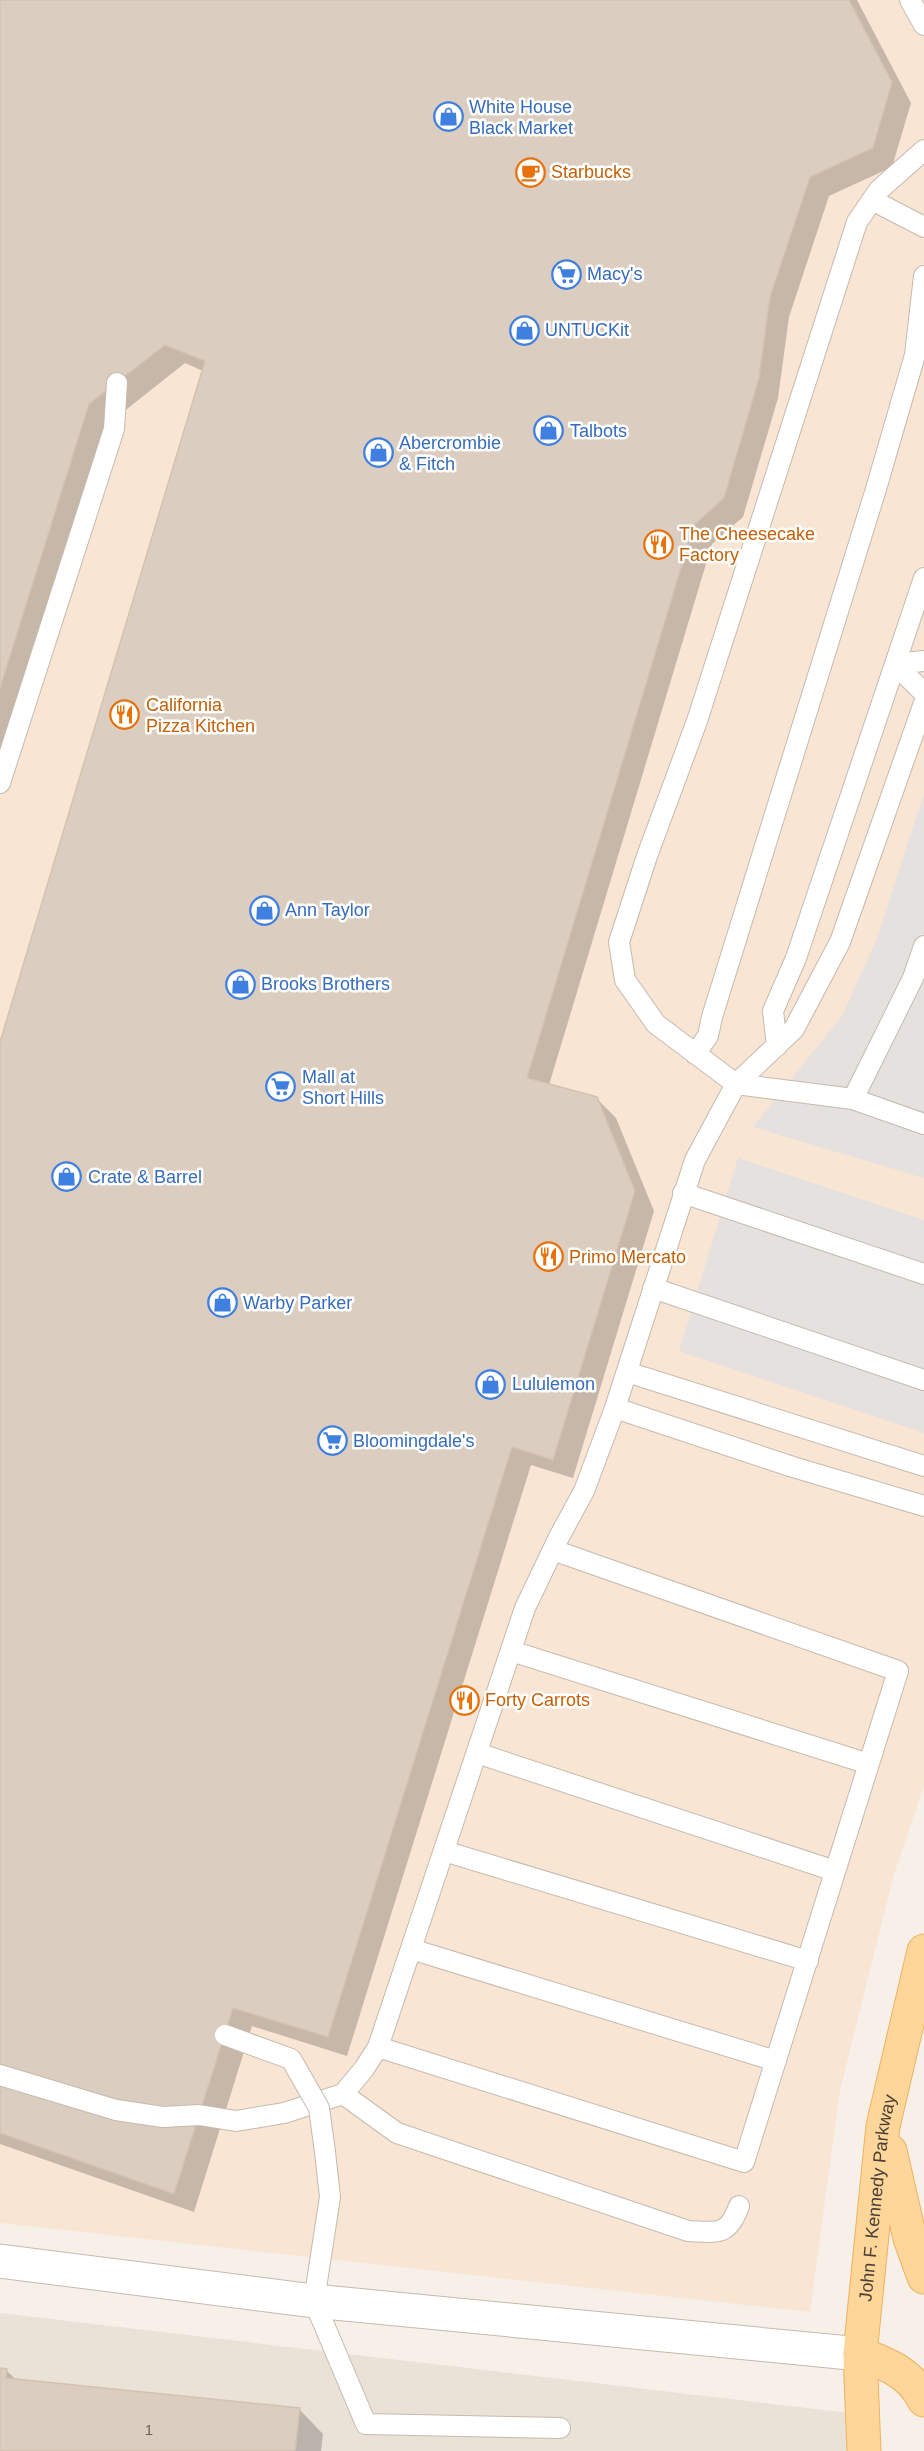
<svg xmlns="http://www.w3.org/2000/svg" width="924" height="2451" font-family="Arial,sans-serif">
	<style>
		.residential { fill: #eae2d7 }
		.commercial { fill: #f8e5d4 }
		.parking { fill: #e4e1de }
		.shadow { fill: #0003 }
		.building { fill: #dbcec1; stroke: #d4c2b0; stroke-width: 1.5 }
		.lines { fill: none; stroke-linecap: round; stroke-linejoin: round }
		.service-casing { stroke: #c5baae; stroke-width: 22 }
		.minor-casing { stroke: #c5baae; stroke-width: 35 }
		.primary-casing { stroke: #ecb261; stroke-width: 35 }
		.service { stroke: #fff; stroke-width: 20 }
		.minor { stroke: #fff; stroke-width: 33 }
		.primary { stroke: #ffd699; stroke-width: 33 }
		.service-bridge-casing { stroke: #c5baae; stroke-width: 22; stroke-linecap: butt }
		.service-bridge { stroke: #fff; stroke-width: 20 }
		.labels { text-anchor: middle; dominant-baseline: central; stroke-width: 5; stroke-linejoin: round; paint-order: stroke }
		.number-label { font-size: 15px; fill: #6e645a }
		.shop-label { font-size: 18px; fill: #366cbe; stroke: #fff; text-anchor: start }
		.food-label { font-size: 18px; fill: #c56008; stroke: #fff; text-anchor: start }
		.street-label { font-size: 18px; fill: #4a4037; stroke: #fff }
	</style>
	<rect width="100%" height="100%" fill="#f6f0e9"/>
	<path class="residential" d="M0,2313L850,2413L851,2451H0Z"/>
	<path class="commercial" d="M0,0H924V1785L893,1877L840,2090L810,2312L0,2223Z"/>
	<path class="parking" d="M924,793V1178L753,1127L842,1016L877,939Z
		M738,1158L924,1220V1433L679,1351Z"/>
	<path class="shadow" d="M0,0H857L911,103L892,167L829,196L789,317L778,398L743,517L712,544L549,1085L596,1098L616,1118L654,1211L573,1478L531,1465L347,2056L252,2026L194,2212L0,2144V1047L203,371L185,363L108,424L0,768Z
		M0,2369L6,2370L16,2380L299,2409L323,2434L321,2451H0Z"/>
	<path class="building" d="M0,0H849L892,82L873,148L810,177L770,297L759,378L724,498L694,525L527,1078L597,1097L635,1191L553,1460L512,1447L328,2037L233,2008L174,2194L0,2133V1042L205,361L165,345L89,404L0,688Z
		M0,2368L7,2369L6,2378L300,2408L295,2451H0Z"/>
	<g class="lines">
		<defs>
			<path id="service" d="M910,0L924,25
				M924,150L879,190L857,222L697,721L647,856L619,942L625,980L656,1024L736,1084L853,1099L924,1124
				M872,200L924,227
				M895,664L924,693
				M895,664L924,661
				M0,783L114,429L117,383
				M777,1046L773,1011L796,958L924,578
				M695,1054L708,1036L712,1017L876,489L915,355L924,276
				M853,1099L913,978L924,946
				M683,1193L924,1274
				M653,1288L924,1380
				M627,1372L924,1466
				M615,1408L793,1467L924,1506
				M553,1550L898,1671L744,2162L378,2047L525,1608L559,1537L584,1491L615,1408L695,1160L736,1084L794,1029L840,942L924,703
				M511,1651L869,1764
				M477,1753L835,1871
				M444,1851L808,1961
				M411,1949L776,2061
				M0,2075L116,2110L163,2117L199,2115L236,2121L284,2113L343,2094L364,2069L378,2047
				M343,2094L397,2133L688,2231C717,2232 728,2237 739,2206
				M325,2152L330,2197L314,2301L366,2424L560,2428"/>
			<path id="minor" d="M0,2261L314,2301L860,2354"/>
			<g id="primary">
				<path d="M890,2151L910,2238L924,2277"/>
				<path d="M860,2354C887,2364 911,2373 924,2400"/>
				<path id="s1" d="M864,2451L860,2354L883,2126L924,1951"/>
			</g>
		</defs>
		<use href="#service" class="service-casing"/>
		<use href="#minor" class="minor-casing"/>
		<use href="#primary" class="primary-casing"/>
		<use href="#service" class="service"/>
		<use href="#minor" class="minor"/>
		<use href="#primary" class="primary"/>
		<defs>
			<path id="service-bridge" d="M225,2035L291,2059L319,2108L325,2152"/>
		</defs>
		<use href="#service-bridge" class="service-bridge-casing"/>
		<use href="#service-bridge" class="service-bridge"/>
	</g>
	<defs>
		<symbol id="shop-ring" viewBox="-11 -11 22 22"><circle r="9.5" fill="#fff" stroke="#3f7fe0" stroke-width="1.5"/><path d="M-5-2.5h2.3a2.7 3.5 0 0 1 5.4 0H5L5.5 6h-11ZM-1.5-2.5h3a1.5 2.3 0 0 0-3 0Z" fill="#3f7fe0"/></symbol>
		<symbol id="cafe-ring" viewBox="-11 -11 22 22"><circle r="9.5" fill="#fff" stroke="#e8710a" stroke-width="1.5"/><path d="M-5.5-4.5H6V0H3Q3 3.5 0 3.5H-2.5Q-5.5 3.5-5.5 0ZM3-3.2v2h1.7v-2ZM-6 4.5H4V6H-6Z" fill="#e8710a"/></symbol>
		<symbol id="supermarket-ring" viewBox="-11 -11 22 22"><circle r="9.5" fill="#fff" stroke="#3f7fe0" stroke-width="1.5"/><path d="M-6-5.5h2.5l.6 2H6L4.5 2H-2.5L-4.4-4H-6ZM-1.5 3.2a1.3 1.3 0 1 0 .1 0ZM3 3.2a1.3 1.3 0 1 0 .1 0Z" fill="#3f7fe0"/></symbol>
		<symbol id="restaurant-ring" viewBox="-11 -11 22 22"><circle r="9.5" fill="#fff" stroke="#e8710a" stroke-width="1.5"/><path d="M-5-6h1v4h1v-4h1v4h1v-4h1v5L-1.5 .5V6h-2V.5L-5-1ZM5-6V6H3V1.5H1.5Q1.5-4 5-6Z" fill="#e8710a"/></symbol>
	</defs>
	<g fill-rule="evenodd">
		<use href="#shop-ring" x="432" y="100" width="33" height="33"/>
		<use href="#cafe-ring" x="514" y="156" width="33" height="33"/>
		<use href="#supermarket-ring" x="550" y="258" width="33" height="33"/>
		<use href="#shop-ring" x="508" y="314" width="33" height="33"/>
		<use href="#shop-ring" x="532" y="414" width="33" height="33"/>
		<use href="#shop-ring" x="362" y="436" width="33" height="33"/>
		<use href="#restaurant-ring" x="642" y="528" width="33" height="33"/>
		<use href="#restaurant-ring" x="108" y="698" width="33" height="33"/>
		<use href="#shop-ring" x="248" y="894" width="33" height="33"/>
		<use href="#shop-ring" x="224" y="968" width="33" height="33"/>
		<use href="#supermarket-ring" x="264" y="1070" width="33" height="33"/>
		<use href="#shop-ring" x="50" y="1160" width="33" height="33"/>
		<use href="#restaurant-ring" x="532" y="1240" width="33" height="33"/>
		<use href="#shop-ring" x="206" y="1286" width="33" height="33"/>
		<use href="#shop-ring" x="474" y="1368" width="33" height="33"/>
		<use href="#supermarket-ring" x="316" y="1424" width="33" height="33"/>
		<use href="#restaurant-ring" x="448" y="1684" width="33" height="33"/>
	</g>
	<g class="labels">
		<g class="number-label">
			<text x="149" y="2429">1</text>
		</g>
		<g class="shop-label">
			<text x="469" y="107">White House<tspan x="469" dy="21">Black Market</tspan></text>
			<text x="587" y="274">Macy's</text>
			<text x="545" y="330">UNTUCKit</text>
			<text x="570" y="431">Talbots</text>
			<text x="399" y="443">Abercrombie<tspan x="399" dy="21">&amp; Fitch</tspan></text>
			<text x="285" y="910">Ann Taylor</text>
			<text x="261" y="984">Brooks Brothers</text>
			<text x="302" y="1077">Mall at<tspan x="302" dy="21">Short Hills</tspan></text>
			<text x="88" y="1177">Crate &amp; Barrel</text>
			<text x="243" y="1303">Warby Parker</text>
			<text x="512" y="1384">Lululemon</text>
			<text x="353" y="1441">Bloomingdale's</text>
		</g>
		<g class="food-label">
			<text x="551" y="172">Starbucks</text>
			<text x="679" y="534">The Cheesecake<tspan x="679" dy="21">Factory</tspan></text>
			<text x="146" y="705">California<tspan x="146" dy="21">Pizza Kitchen</tspan></text>
			<text x="569" y="1257">Primo Mercato</text>
			<text x="485" y="1700">Forty Carrots</text>
		</g>
		<g class="street-label">
			<text stroke="none"><textPath href="#s1" startOffset="254">John F. Kennedy Parkway</textPath></text>
		</g>
	</g>
</svg>
